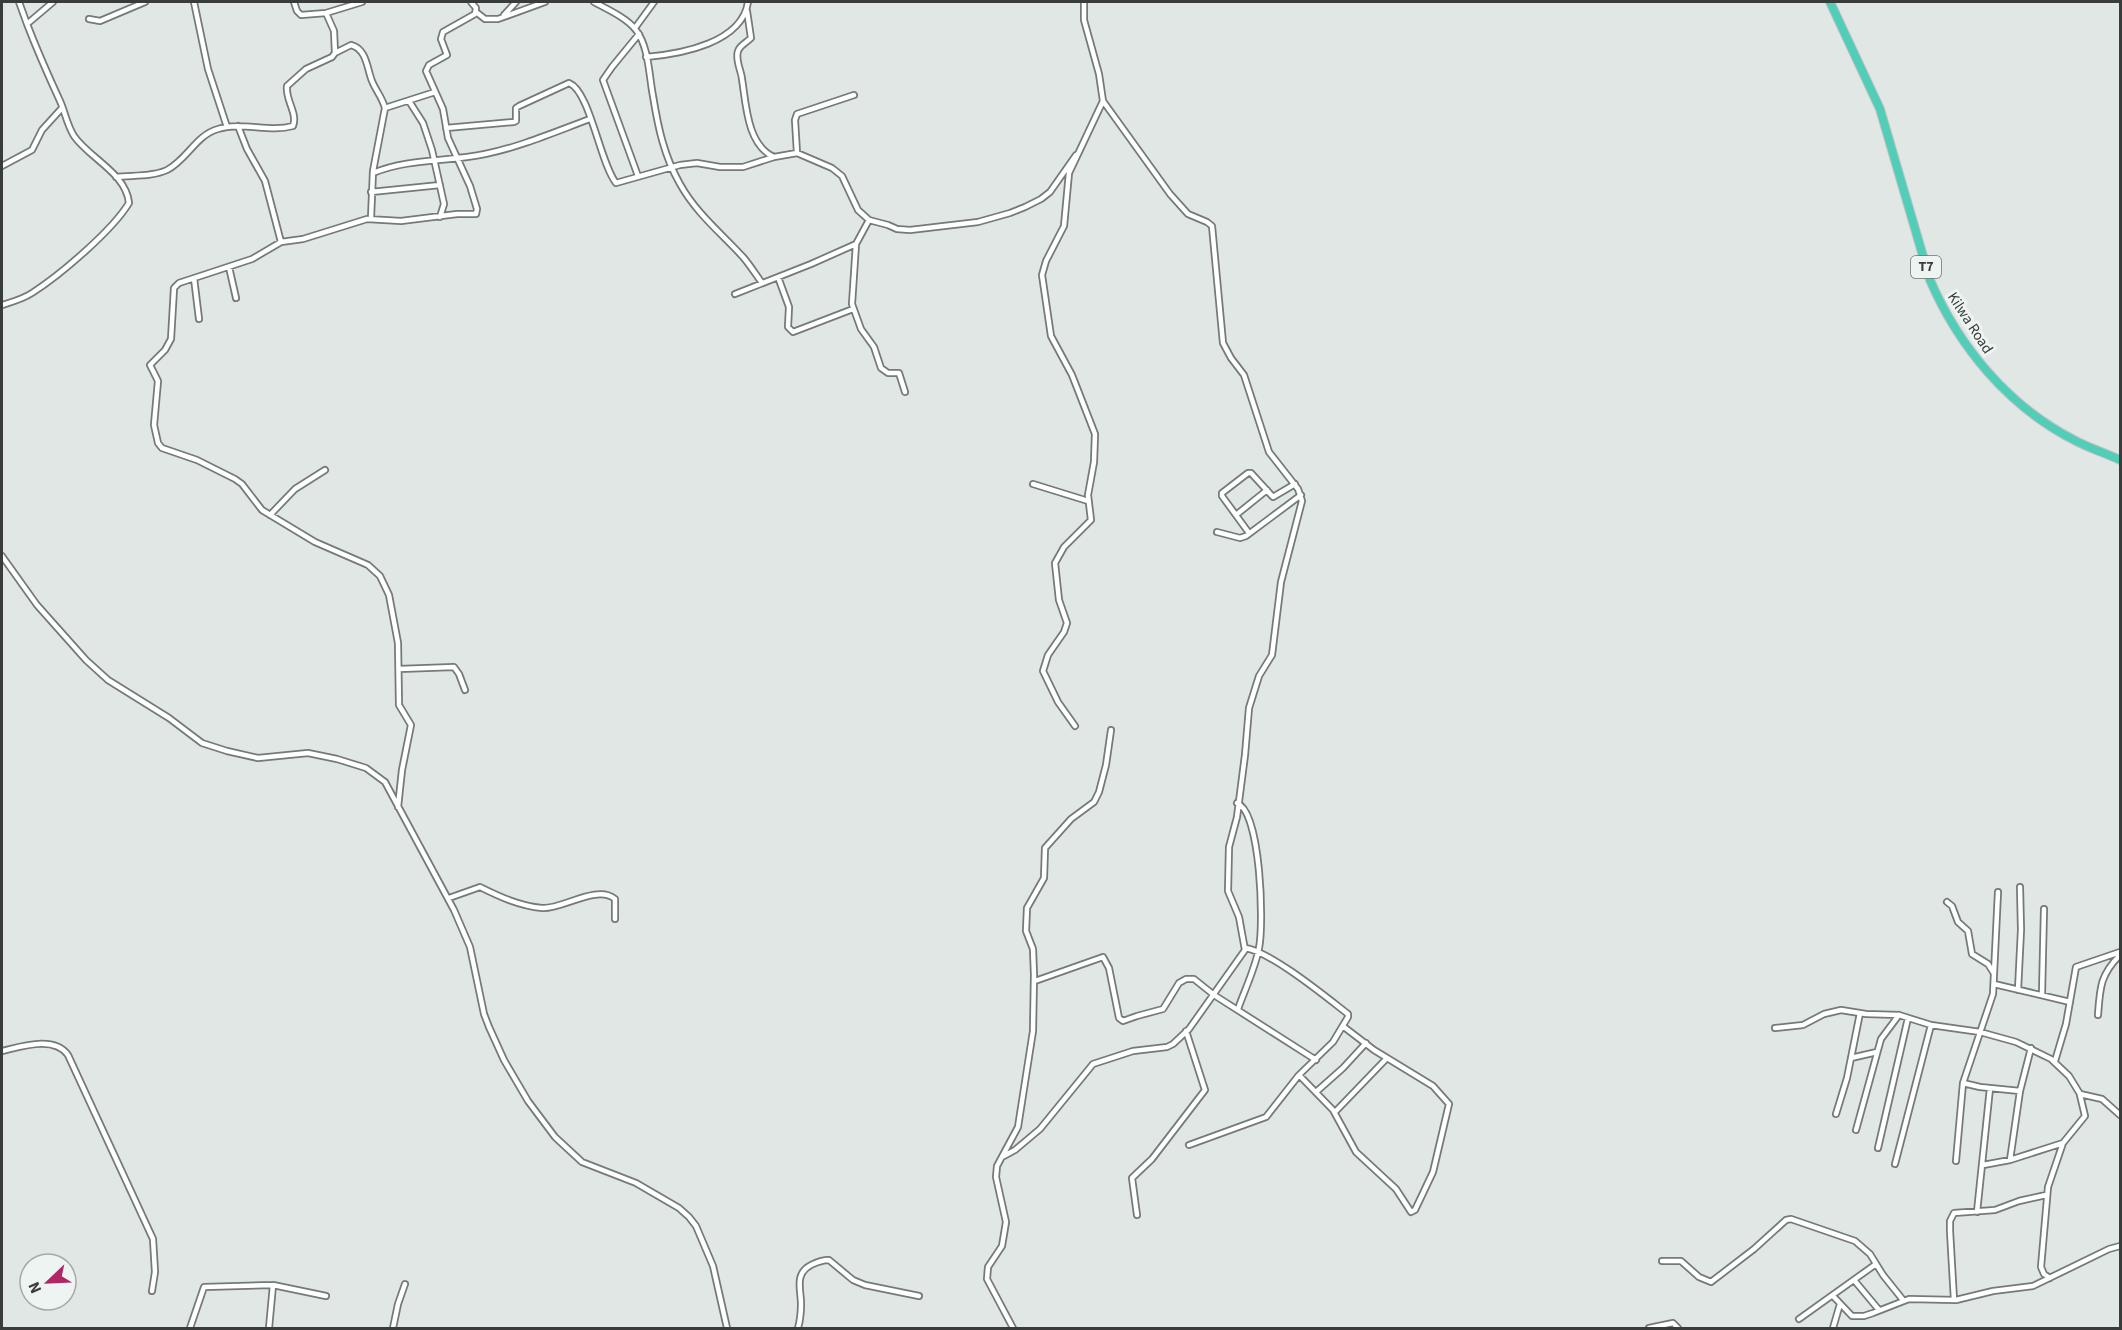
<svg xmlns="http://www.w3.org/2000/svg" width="2122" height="1330" font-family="'Source Sans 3',sans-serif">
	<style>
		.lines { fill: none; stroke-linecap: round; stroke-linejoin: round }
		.minor-casing { stroke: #747a78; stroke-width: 8 }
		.trunk-casing { stroke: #c4c4c4; stroke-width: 10 }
		.minor { stroke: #fff; stroke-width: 4.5 }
		.trunk { stroke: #52ceb8; stroke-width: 8 }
		.labels { text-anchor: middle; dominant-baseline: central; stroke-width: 6; stroke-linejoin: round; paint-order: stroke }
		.shield { fill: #edf4f2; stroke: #707373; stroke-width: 1.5 }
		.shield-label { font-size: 14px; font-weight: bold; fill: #3a3c3c }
		.street-label { font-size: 15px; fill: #3a3c3c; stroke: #edf4f2 }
	</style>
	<rect width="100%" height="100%" fill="#e0e7e5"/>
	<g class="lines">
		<defs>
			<path id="minor" d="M19,2L27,24
				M194,2L208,69L227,127
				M594,2C607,9 627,18 636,30C649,47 649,76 653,96C658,127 664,156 680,184C696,213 721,233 743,257C750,265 756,275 762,283
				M747,11L751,38C746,43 740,45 738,51C735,60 741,70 742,79C746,104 747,145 774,157
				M476,12L485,19H498L545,2
				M326,13L362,2
				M504,15L516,2
				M89,19L100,21L145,2
				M635,28L654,2
				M335,53L351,45C367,49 367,69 372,81C376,91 382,97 385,108L373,171L371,218
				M646,57C681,54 742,43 748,2
				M409,101L423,123L432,150L444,204L440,217
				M385,108L435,92
				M238,126L247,149L265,181L281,242
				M446,128L514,122L516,121V108L519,106L569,83C590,91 600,163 616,183L680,165L697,163L720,167H743L774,157L797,153L832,168L842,176L858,210L869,220L888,225L897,229L910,230L978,222L1010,213L1025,207L1041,199L1050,192L1076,155
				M797,153L795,120L797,114L854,95
				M2,166L32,150L42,130L62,108
				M373,173C409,158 448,162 485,154C520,147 557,131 590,119
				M638,176L603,80L612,67L639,34
				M116,177C132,175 152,177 167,170C187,160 196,135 218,129C242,121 269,133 293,126C298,113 285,100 287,86L306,69L332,57L335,53L334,31L326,13L301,15L297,11L294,2
				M371,192L440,185
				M869,220L856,244L852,304L861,329L874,347L881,368L888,373H899L905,392
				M229,267L236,298
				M778,277L789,307L788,327L793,332L853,309
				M194,278L199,319
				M735,294L811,264L856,244
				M2,305C12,302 23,299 32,293C60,275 112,231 129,203C126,173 89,158 74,136C67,125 65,112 60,101C48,75 37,50 27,24L53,2
				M1033,484L1088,501
				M270,515L295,489L325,470
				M1236,515L1267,490
				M1217,532L1240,538L1246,536L1301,495
				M1249,533L1222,496V493L1248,473H1251L1273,497L1295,484
				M2,556L37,605L86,660L108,680L169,718L202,743L227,751L258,758L308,753L337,759L366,768L385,782L454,910L470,947L484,1014L489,1027L504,1060L528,1101L555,1137L582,1162L636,1183L679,1208L689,1217L696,1226L713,1266L727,1328
				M399,669L454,667L459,674L465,690
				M1075,726L1058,702L1043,671L1048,655L1064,632L1067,623L1059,600L1055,563L1064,547L1091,520L1088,495L1094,462L1095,434L1072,375L1051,336L1042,275L1046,261L1064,226L1069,173L1103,101
				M1237,803C1261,812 1264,924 1259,948C1255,969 1245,989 1238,1009
				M398,807L402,770L411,725L399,705L398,643L389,595L380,576L368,565L315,542L262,510L242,484L235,479L197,460L162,448L158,443L154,425L158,381L150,365L165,350L171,339L174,288L179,283L252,259L281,242L303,239L367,219L401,221L457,214H476L477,209L470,186L448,138L443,109L426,71L429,65L447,55L441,39L443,32L475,14L476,8L471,2
				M449,898L480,887C500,897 520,906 542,908C561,910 597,884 615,899V919
				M1947,902L1952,906L1958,922L1968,931L1972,954L1988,964L1993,972
				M1035,981L1103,957L1109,968L1119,1018L1123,1021L1137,1016L1163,1009L1179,983L1186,979H1194L1214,995L1316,1060
				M1994,984L2070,1002
				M2018,990L2021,930L2020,887
				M2042,994L2044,909
				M2098,1015C2100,988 2100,975 2120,955
				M1775,1028L1803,1025L1824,1014L1841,1010L1866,1014L1899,1015L1931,1025L1980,1032L2016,1042L2051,1059L2069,1076L2080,1094L2102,1099L2120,1115
				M2,1051C20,1047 54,1035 68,1055L153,1239L155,1272L152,1291
				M1851,1058L1877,1052
				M2055,1061L2066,1024L2076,967L2120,952
				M1299,1075L1333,1110L1356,1152L1396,1189L1411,1212L1415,1210L1433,1172L1449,1104L1433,1086L1374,1050L1344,1027
				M1963,1083L1980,1087L2020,1091
				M1316,1092L1343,1068L1366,1043
				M1335,1112L1387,1058
				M1836,1114L1847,1078L1860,1013
				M1856,1130L1881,1039L1899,1015
				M1189,1145L1266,1117L1299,1075L1333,1042L1348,1017V1014C1326,997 1270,951 1245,948
				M1878,1148L1908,1018
				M1002,1157L1015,1150L1040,1129L1093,1064L1133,1051L1167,1047L1173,1044L1189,1029L1245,950L1239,917L1228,891L1229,847L1237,817L1245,755L1249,708L1259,676L1272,655L1281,582L1302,501L1298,489L1269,452L1244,375L1231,358L1223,343L1212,226L1207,222L1188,214L1170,194L1103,101L1099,74L1084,20V2
				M2010,1160L2020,1091L2031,1048
				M1956,1161L1963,1083L1993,994L1998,892
				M1895,1164L1931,1025
				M1983,1165L2010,1160L2063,1143
				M1977,1212L1990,1088
				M1137,1215L1132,1178L1152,1159L1205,1090L1186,1031
				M1662,1261H1681L1699,1277L1711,1282L1754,1249L1786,1220L1791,1219L1855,1241L1870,1254L1883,1275L1903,1300
				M2050,1278L2044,1274L2041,1267L2048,1187L2063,1143L2085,1116L2080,1095
				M1854,1280L1879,1310
				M1833,1296L1852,1316H1864L1873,1313L1909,1299L1956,1300L1993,1291L2033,1286L2109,1249L2120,1246
				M1954,1300L1950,1231V1221L1954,1213L1995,1210L2019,1201L2046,1195
				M1799,1319L1876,1264
				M190,1328L204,1287L273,1285L326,1296
				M269,1328L273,1285
				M393,1328L398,1304L405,1284
				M798,1328C800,1321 801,1312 801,1304C801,1289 794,1274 811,1265C817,1262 823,1260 829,1260L853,1280L865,1285L919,1296
				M1013,1328L987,1279L988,1267L1002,1246L1006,1222L996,1177L997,1166L1018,1127L1033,1031L1034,975L1033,949L1026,931L1027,908L1044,878L1045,848L1071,819L1094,802L1099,792L1106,765L1111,730
				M1649,1328L1673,1323L1678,1328
				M1833,1328L1840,1304"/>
			<path id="trunk" d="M1830,2L1880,109L1930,280C1959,347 2008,406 2074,440C2089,448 2105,453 2120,460"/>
		</defs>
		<use href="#minor" class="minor-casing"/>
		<use href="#trunk" class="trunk-casing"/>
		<use href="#minor" class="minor"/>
		<use href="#trunk" class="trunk"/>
	</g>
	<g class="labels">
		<rect class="shield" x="1911" y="256" width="30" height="22" rx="4.5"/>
		<g class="shield-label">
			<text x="1926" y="267">T7</text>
		</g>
		<g class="street-label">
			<text transform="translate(1970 323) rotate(57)">Kilwa Road</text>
		</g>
	</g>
	<rect width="2122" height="1330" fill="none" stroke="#3a3c3c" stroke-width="6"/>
	<g transform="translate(48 1282) rotate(247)"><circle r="28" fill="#edf4f2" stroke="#a5aaa9" stroke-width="1.5"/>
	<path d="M0-4.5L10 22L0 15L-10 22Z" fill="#b12766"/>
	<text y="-9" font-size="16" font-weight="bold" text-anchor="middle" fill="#3a3c3c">N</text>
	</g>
</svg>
